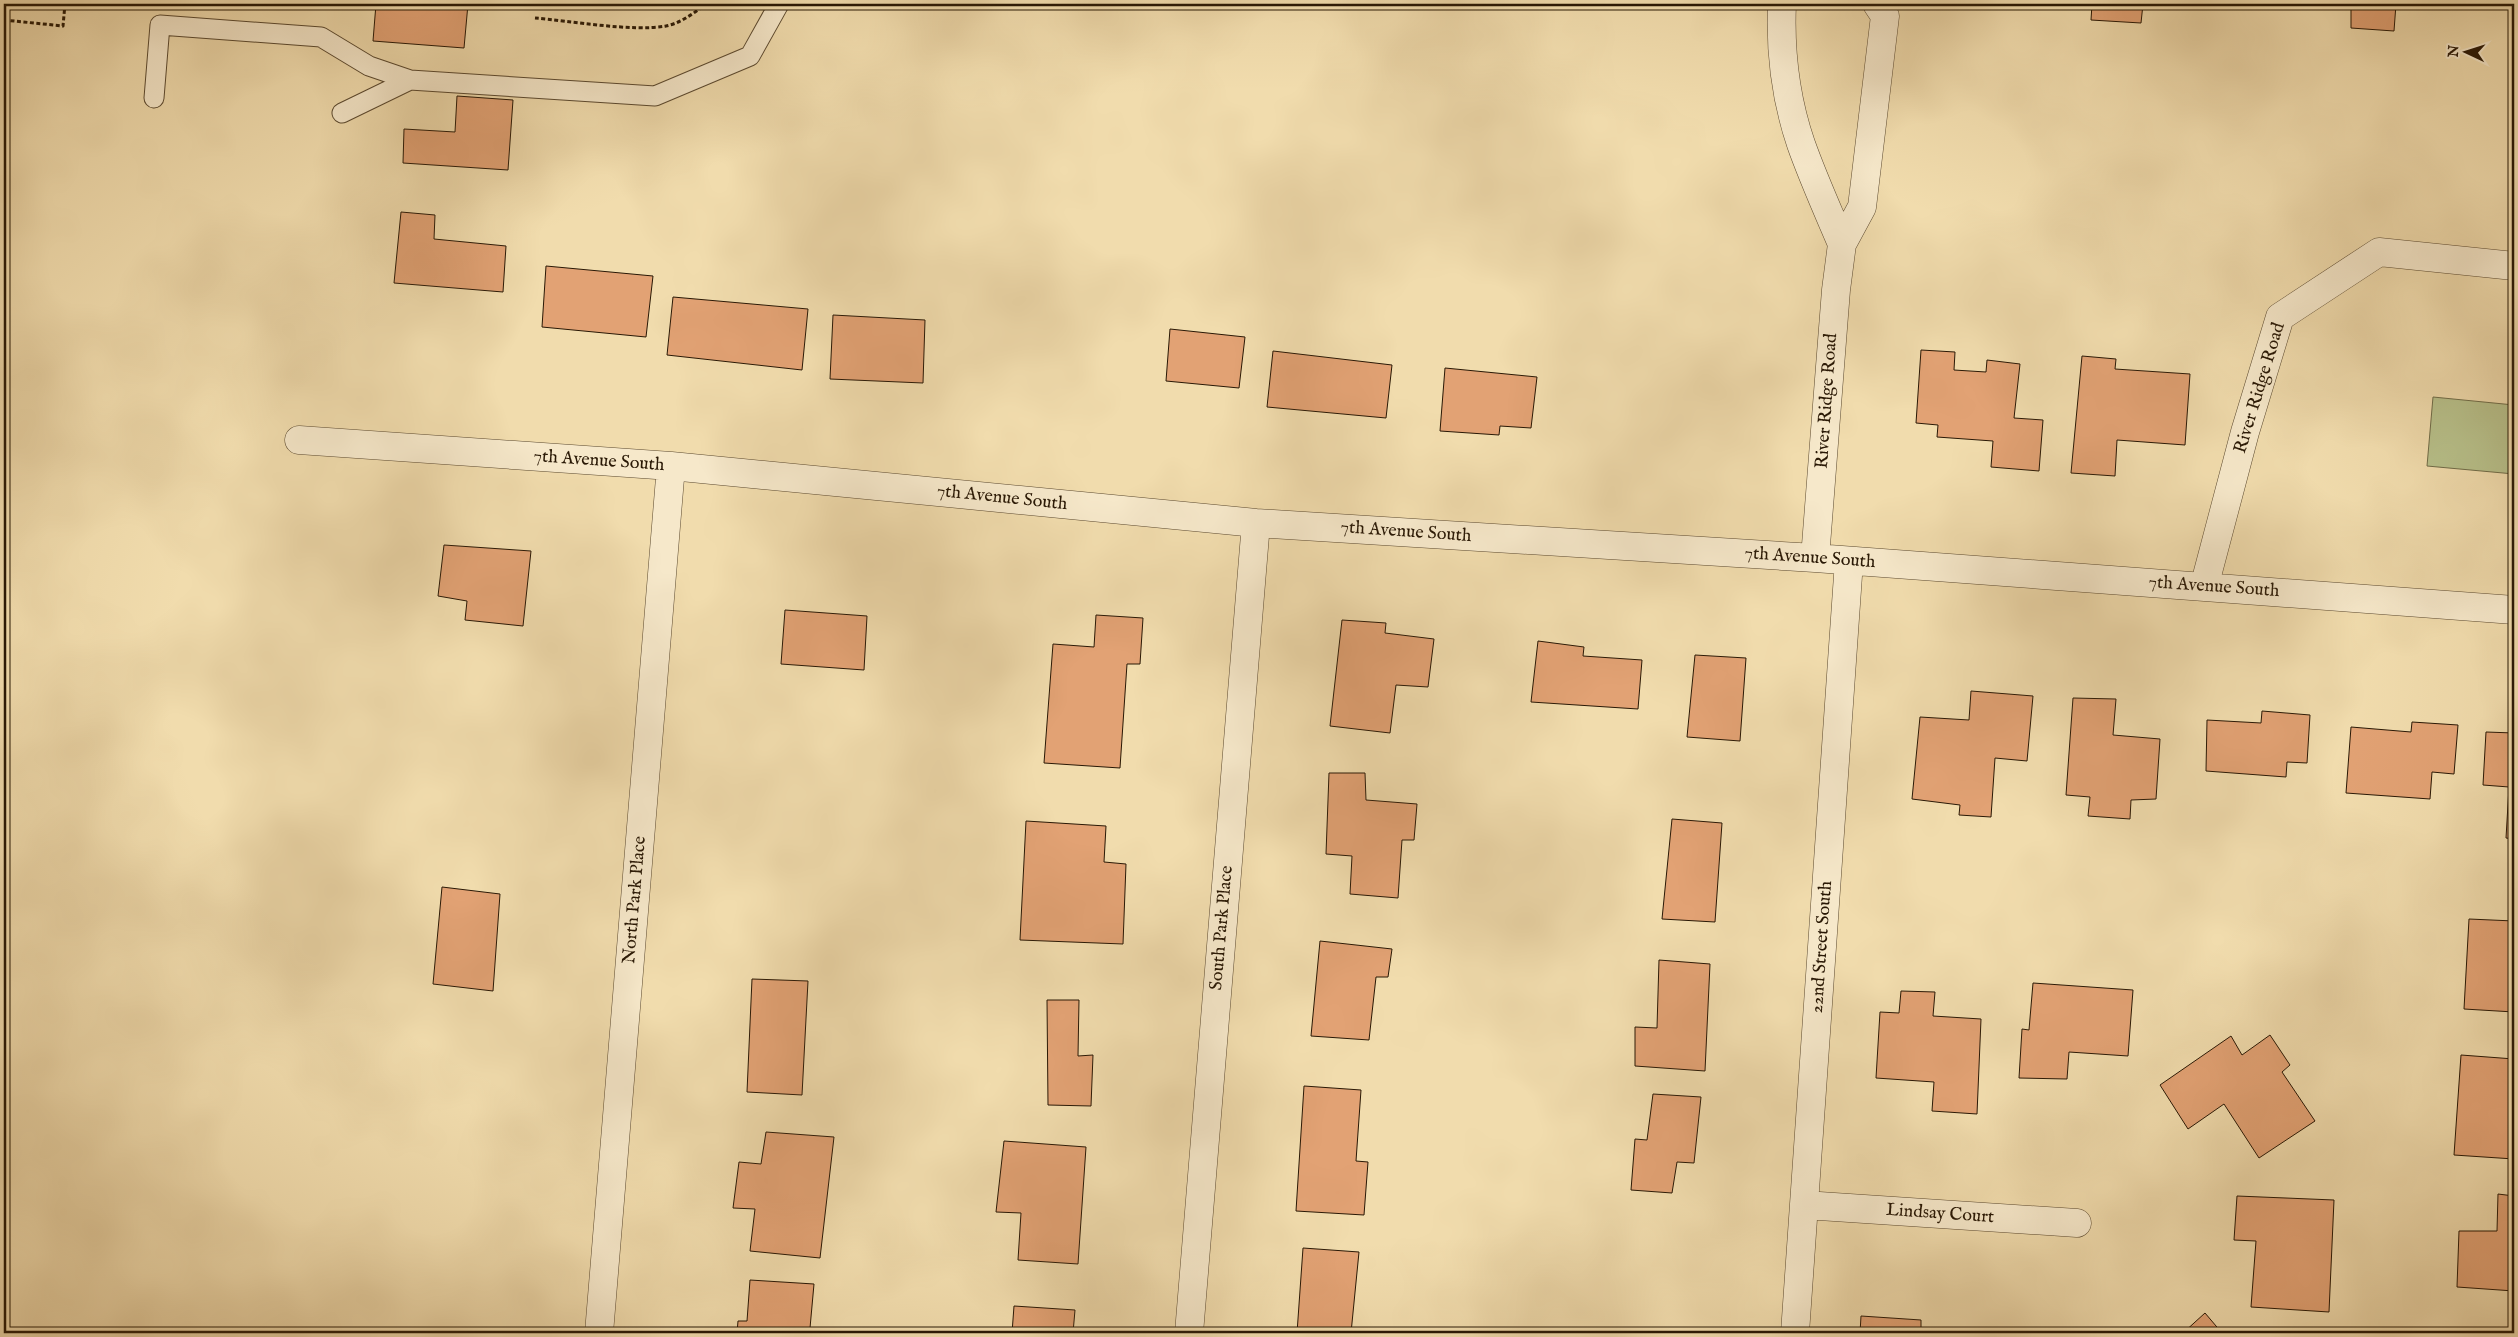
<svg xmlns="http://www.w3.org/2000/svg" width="2518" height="1337" font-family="'IM FELL English',serif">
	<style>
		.green { fill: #b8c18b; stroke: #706c48 }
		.building { fill: #e2a274; stroke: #291805 }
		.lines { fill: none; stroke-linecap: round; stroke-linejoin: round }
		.service-casing { stroke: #5b492f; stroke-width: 21 }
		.minor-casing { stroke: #5b492f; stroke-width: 29 }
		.path { stroke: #291805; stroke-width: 3; stroke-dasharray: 4 2.5; stroke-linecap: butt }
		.service { stroke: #f6e8ca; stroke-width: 19 }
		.minor { stroke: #f6e8ca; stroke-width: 28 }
		.labels { text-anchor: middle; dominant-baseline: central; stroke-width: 5; stroke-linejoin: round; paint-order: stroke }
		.street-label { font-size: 18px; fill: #291805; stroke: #f6e8ca }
	</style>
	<rect width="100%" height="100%" fill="#f1dcad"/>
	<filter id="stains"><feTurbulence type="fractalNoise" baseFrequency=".004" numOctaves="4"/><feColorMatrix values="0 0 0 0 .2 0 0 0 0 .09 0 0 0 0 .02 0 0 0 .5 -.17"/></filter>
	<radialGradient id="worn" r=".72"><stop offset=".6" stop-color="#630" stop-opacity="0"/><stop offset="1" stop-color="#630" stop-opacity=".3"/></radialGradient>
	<path class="green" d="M2433,397L2514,405V474L2427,466Z"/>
	<path class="building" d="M376,4H468L464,48L373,41Z
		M590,4H643V8Z
		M2092,4H2143L2141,23L2091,20Z
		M2351,4H2396L2394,31L2351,28Z
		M457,96L513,100L508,170L403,163L404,129L455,132Z
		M401,212L435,215L434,239L506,246L503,292L394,283Z
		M546,266L653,276L646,337L542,327Z
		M673,297L808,309L802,370L667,355Z
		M833,315L925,320L923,383L830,379Z
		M1170,329L1245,337L1239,388L1166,381Z
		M1921,350L1955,352L1954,370L1986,372L1987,360L2020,364L2014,418L2043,420L2039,471L1991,467L1993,441L1937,437L1938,425L1916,423Z
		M1273,351L1392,365L1386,418L1267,407Z
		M2082,356L2116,359L2115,369L2190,374L2185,445L2117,440L2115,476L2071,473Z
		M1445,368L1537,377L1531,428L1500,426L1499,435L1440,431Z
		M444,545L531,551L523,626L465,620L467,601L438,596Z
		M785,610L867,616L864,670L781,664Z
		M1096,615L1143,618L1140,664H1127L1120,768L1044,763L1053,644L1094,647Z
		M1342,620L1386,623L1385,633L1434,639L1428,687L1396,685L1390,733L1330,726Z
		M1538,641L1584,647L1583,656L1642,660L1638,709L1531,702Z
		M1695,655L1746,658L1740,741L1687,737Z
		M1971,691L2033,696L2027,761L1995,758L1991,817L1959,815L1960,805L1912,799L1920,717L1969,720Z
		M2073,698L2116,699L2113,735L2160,739L2156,799L2131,800L2130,819L2088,816L2090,797L2066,795Z
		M2262,711L2310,715L2307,763L2287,762L2286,777L2206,771L2207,720L2261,723Z
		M2412,722L2458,725L2454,774L2432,772L2430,799L2346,793L2351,727L2411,732Z
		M2486,732L2514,733V839L2506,838L2509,787L2483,785Z
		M1329,773H1365L1366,800L1417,804L1414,840H1402L1398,898L1350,894L1352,856L1326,854Z
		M1672,819L1722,823L1715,922L1662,919Z
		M1026,821L1106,826L1104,862L1126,864L1123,944L1020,940Z
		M442,887L500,894L493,991L433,984Z
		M2469,919L2514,921V1012L2464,1009Z
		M1320,941L1392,949L1388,977H1376L1369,1040L1311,1036Z
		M1659,960L1710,964L1705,1071L1635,1066V1027L1657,1028Z
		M752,979L808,981L802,1095L747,1092Z
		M2033,983L2133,990L2128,1056L2069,1052L2067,1079L2019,1078L2022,1029L2029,1030Z
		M1901,991L1935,992L1933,1016L1981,1019L1977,1114L1932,1111L1934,1082L1876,1078L1880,1012L1899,1013Z
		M1047,1000H1079L1078,1056L1093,1055L1091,1106L1048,1105Z
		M2270,1035L2290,1065L2282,1072L2315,1121L2259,1158L2224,1104L2188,1129L2160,1085L2231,1036L2242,1055Z
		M2461,1055L2514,1059V1159L2454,1155Z
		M1304,1086L1361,1090L1356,1161L1368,1162L1364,1215L1296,1211Z
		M1653,1094L1701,1097L1694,1163L1677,1162L1672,1193L1631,1190L1635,1139L1647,1140Z
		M766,1132L834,1137L820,1258L750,1251L755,1209L733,1208L739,1162L761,1164Z
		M1004,1141L1086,1147L1078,1264L1018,1260L1021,1213L996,1212Z
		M2498,1194L2514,1196V1291L2457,1287L2459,1231H2497Z
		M2237,1196L2334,1200L2329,1312L2251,1307L2256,1241L2234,1240Z
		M1303,1248L1359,1252L1351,1333H1297Z
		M750,1280L814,1284L810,1328L823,1329L822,1333H737L738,1321H747Z
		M1014,1306L1075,1310L1073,1333H1012Z
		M2205,1313L2222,1333H2183Z
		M1861,1316L1921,1320V1333H1860Z
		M2483,1330L2514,1332V1333H2483Z"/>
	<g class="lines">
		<defs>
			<path id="service" d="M154,98L160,25L321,37L369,66L410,80
				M342,113L410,80L655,96L750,56L779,4"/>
			<path id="minor" d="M1782,4C1780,50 1786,100 1801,144C1813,178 1828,211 1842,244
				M299,440L671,466L1256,523L1815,558L2514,610
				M1815,558L1836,290L1842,244L1862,207L1885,16L1877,4
				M2204,587L2245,432L2280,317L2379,252L2514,266
				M1804,1205L2077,1223
				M599,1333L671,466
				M1189,1333L1256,523
				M1795,1333L1849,561"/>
		</defs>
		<use href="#service" class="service-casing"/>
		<use href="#minor" class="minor-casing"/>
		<path class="path" d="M535,18C569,21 634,32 666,26C681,23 694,13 706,4
			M4,20L63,26L65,4"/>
		<use href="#service" class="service"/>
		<use href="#minor" class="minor"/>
	</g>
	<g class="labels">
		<g class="street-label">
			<text transform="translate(2260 388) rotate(-73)">River Ridge Road</text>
			<text transform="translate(1827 401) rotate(-86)">River Ridge Road</text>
			<text transform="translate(599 461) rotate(4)">7th Avenue South</text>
			<text transform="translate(1002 498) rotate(6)">7th Avenue South</text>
			<text transform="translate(1406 532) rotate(4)">7th Avenue South</text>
			<text transform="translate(1810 558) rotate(4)">7th Avenue South</text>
			<text transform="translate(2214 587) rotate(4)">7th Avenue South</text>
			<text transform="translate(635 900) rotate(-85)">North Park Place</text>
			<text transform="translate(1222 928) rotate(-85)">South Park Place</text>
			<text transform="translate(1822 947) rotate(-86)">22nd Street South</text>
			<text transform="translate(1940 1214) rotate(4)">Lindsay Court</text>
		</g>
	</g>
	<rect width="2518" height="1337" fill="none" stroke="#f1dcad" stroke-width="20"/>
	<rect x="5" y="5" width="2508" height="1327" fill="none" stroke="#291805" stroke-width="2.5"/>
	<rect x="10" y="10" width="2498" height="1317" fill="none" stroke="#291805"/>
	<g transform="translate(2466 52) rotate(274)" stroke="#f6e8ca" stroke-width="4" paint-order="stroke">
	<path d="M0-4L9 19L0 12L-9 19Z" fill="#291805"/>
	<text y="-8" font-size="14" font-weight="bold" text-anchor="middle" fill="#291805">N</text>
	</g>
	<rect width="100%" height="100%" filter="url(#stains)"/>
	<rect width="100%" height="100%" fill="url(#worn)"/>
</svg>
